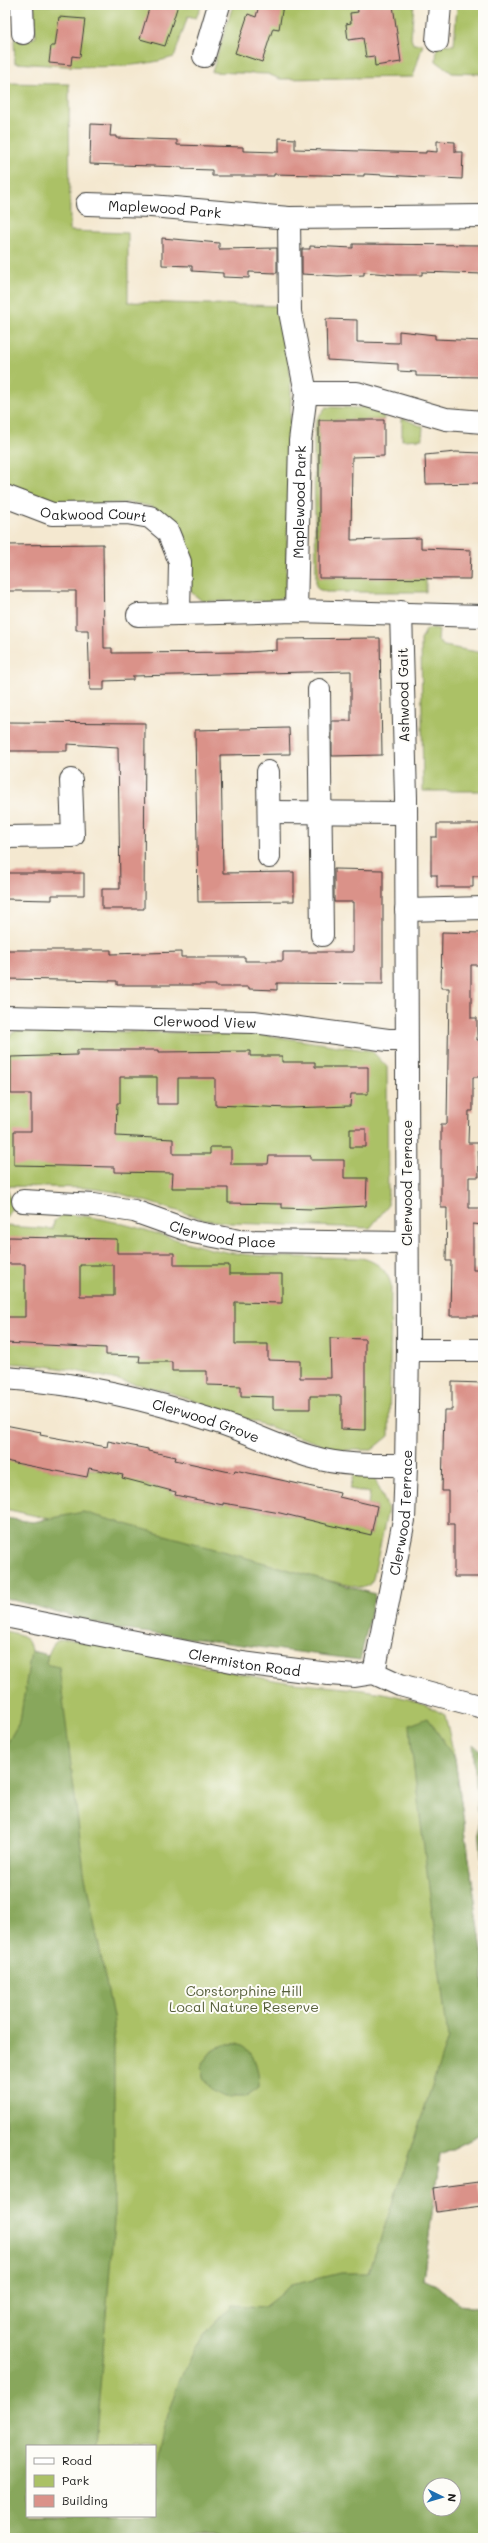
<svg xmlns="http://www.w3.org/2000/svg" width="488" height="2543" font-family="Mali,sans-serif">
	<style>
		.green { fill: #abc166; stroke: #646e41; fill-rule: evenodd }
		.forest { fill: #88a75b; stroke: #52623c; fill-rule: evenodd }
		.building { fill: #da9289; fill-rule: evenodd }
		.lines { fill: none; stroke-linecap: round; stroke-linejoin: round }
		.minor-casing { stroke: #3c3b37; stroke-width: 24 }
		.minor { stroke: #fff; stroke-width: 22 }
		.labels { text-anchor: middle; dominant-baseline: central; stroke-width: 4; stroke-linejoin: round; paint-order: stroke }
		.street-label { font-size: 14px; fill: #1c1c1c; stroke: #fdfcf7 }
		.park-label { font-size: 14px; fill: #555e3a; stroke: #fdfcf7 }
	</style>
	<rect width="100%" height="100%" fill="#fdfcf7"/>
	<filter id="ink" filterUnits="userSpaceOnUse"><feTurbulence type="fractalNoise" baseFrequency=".025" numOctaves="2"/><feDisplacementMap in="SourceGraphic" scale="8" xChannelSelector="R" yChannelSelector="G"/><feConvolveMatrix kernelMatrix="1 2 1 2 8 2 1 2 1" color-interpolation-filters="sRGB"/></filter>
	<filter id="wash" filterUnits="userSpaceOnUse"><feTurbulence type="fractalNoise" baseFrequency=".012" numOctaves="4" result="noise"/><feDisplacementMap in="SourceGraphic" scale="16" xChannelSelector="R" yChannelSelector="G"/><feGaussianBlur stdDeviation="0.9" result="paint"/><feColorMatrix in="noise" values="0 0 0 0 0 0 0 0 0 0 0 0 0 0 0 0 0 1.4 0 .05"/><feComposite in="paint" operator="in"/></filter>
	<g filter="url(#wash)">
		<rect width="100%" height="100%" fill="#f4e8d0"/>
		<path class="green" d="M34,5H202L196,18L188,16L174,57C124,72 67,66 15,63L14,40L18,37L22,43L36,37Z
			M233,5H414L411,38L413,44H423L413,77L280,79L268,74L212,72Z
			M457,5H483V74L452,73L436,61L437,44L454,45Z
			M5,83L69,84L70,231L128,233V302L286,306L291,392L286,594L276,601H202L191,592C189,547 182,504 127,503C106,503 84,507 63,506C47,506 21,493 5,488Z
			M367,404L383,411L384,420H319V578H426V592H326L318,589L316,586L314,442L316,420L326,407L359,408Z
			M405,419L423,427L422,439L402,440V419Z
			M433,628L439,629L438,641L444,646L483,653V791H423L421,640L426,630Z
			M19,1030L258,1034L372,1051L387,1067L388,1206L370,1228L230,1223L207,1220L115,1192L87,1188L7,1186L12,1208L5,1219V1041H7L12,1033Z
			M64,1214C120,1218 158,1236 211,1249C259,1260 312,1256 362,1258C377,1262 386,1269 391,1284L389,1436L372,1450H337L163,1390L72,1370L39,1365L5,1363V1226L53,1229L54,1221Z
			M5,1460L86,1477L89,1469L123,1475L148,1485L169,1490L175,1495L223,1505L227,1503L333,1524L371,1535L377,1506L368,1504L370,1493L350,1489L354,1474H373L388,1509L373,1579L369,1585L362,1588L5,1509Z
			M5,1631C19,1634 29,1635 31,1651L48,1655C53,1644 54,1639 68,1639C138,1652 208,1669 280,1681C335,1690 394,1685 445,1715L455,1759L483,1958V2117L478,2136L440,2155L423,2279L436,2285L460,2305L483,2309V2538H5ZM27,2446H155V2516H27ZM430,2485H454V2509H430Z"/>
		<path class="forest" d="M83,1512L375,1594L360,1660L118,1629L5,1598V1518L33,1522Z
			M31,1651L48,1655L46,1664L59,1667L84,1871L114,2022V2221L95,2446H27V2516H155C155,2457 167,2392 200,2342C208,2328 221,2317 232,2305L264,2307L292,2285L341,2273H369L448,2038L412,1753L410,1725L428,1718L455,1759L483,1958V2117L478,2136L440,2155L423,2279L436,2285L460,2305L483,2309V2538H5V1747L20,1721ZM430,2485H454V2509H430Z
			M473,1744L483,1753V1882V1880Z
			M224,2044C229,2044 236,2043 240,2045C256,2051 259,2073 259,2087L245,2097H225L212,2091L203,2077L202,2063L212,2051Z"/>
		<g id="blocks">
			<path class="building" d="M150,5H178L165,46L140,39Z
				M259,5H283L279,29L273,28L262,62L235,53L248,14L256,17Z
				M357,5H393L401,62L375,66L374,56L366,57L363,38L348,40L346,24L351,23L350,13L358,12Z
				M59,17L85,19L80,57L72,56L71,65L49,63L51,46H55Z
				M91,124L111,125L110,136H116V138L177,140V145L243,147V151L279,152V138L295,139V149L426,153V151L437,152V141L455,142V152H463L462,179L364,174V176L274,174V176H212V170L182,169V167L90,164Z
				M162,238L219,243V249L277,248V273L249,272V278L223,277V273L192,271V266L162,265Z
				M353,244L483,245V274L422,272V275H399L364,272V275L338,276L302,274V249H310V246L353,248Z
				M326,319L357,320V342L399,343V331L435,335V339L483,341L482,377L416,376V372L398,371V364L327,360Z
				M319,420H384V456L352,457L351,540L421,538V548L471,550L470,579L319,578Z
				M456,452L483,453V483L426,484L425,455Z
				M103,544L104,648H112V653L248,652L277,650V639L380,638L382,755L332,756V721H351V671L133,676V680L104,681V690H90L88,630H76V591H5V545Z
				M5,722L145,723L144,909H102V889H120L118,747L67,744V751H5Z
				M289,728L290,754L221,755L223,873L294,872V901L198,902L195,730Z
				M437,824H480V839H483V876H473V887H437V875H431V837H437Z
				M334,869L383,870V984L277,983V990L249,989V987H216V985H117V981L5,979V950H111V954L181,952V957H245V961H283V952H353V902H334Z
				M5,873H84V895H52V900L5,899Z
				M442,932L483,933V965H471V1018H477V1040H483V1077H473V1111H469L468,1143H478L479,1177H469V1208H483V1225L473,1224V1270H483V1316H450L451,1261H446L447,1208H441V1124H447L449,988H441Z
				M77,1050H159V1052L250,1051V1056H282V1062H315V1067H368V1094H351L350,1106L289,1108L215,1105V1078H178V1104H157V1077H120V1103H117L116,1136L173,1139V1154H210V1147H231V1164H268L269,1156H311V1160H344V1178H367L366,1206L312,1209L282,1208V1204L228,1203V1188H172L173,1173L114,1172V1167L14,1165V1131H31V1094H11V1057L77,1055Z
				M350,1129H366V1147H350Z
				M8,1237L117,1239V1253H174V1265H229V1274H282V1303L235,1302V1344H268V1360L300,1361V1378H331L330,1338L365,1339V1430L341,1429V1396H310V1409H273V1397L241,1396V1386L207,1385V1371H172V1362H139L140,1356L106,1355V1348L5,1343V1317H25V1264H7ZM80,1265H114V1296H80Z
				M452,1382L483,1383V1454H480V1492H483V1577H454V1524H448V1491H442L444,1410H452Z
				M5,1425L41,1432L40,1435L107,1447L108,1441L148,1449V1451L176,1457L175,1460L234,1473L235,1470L340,1493L339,1497L377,1506L371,1535L280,1513L223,1503V1505L175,1495L176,1492L122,1478L123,1475L89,1468L87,1477L10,1462L5,1460Z
				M478,2182L482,2206L436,2212L433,2188Z"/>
		</g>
	</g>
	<g filter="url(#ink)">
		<use href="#blocks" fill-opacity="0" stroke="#3c3b37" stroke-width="1"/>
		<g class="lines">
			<defs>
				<g id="minor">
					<path d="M22,5L23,33"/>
					<path d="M437,41L440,5"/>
					<path d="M204,56L219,5"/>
					<path id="s1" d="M87,204L151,206L289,218L483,216"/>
					<path d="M289,218L290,312L306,393"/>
					<path id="s2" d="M5,496L52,514L127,513L150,517L168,532L180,562L179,614"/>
					<path id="s3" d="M296,611L300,441L306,393H357L446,419L483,422"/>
					<path d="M138,615L296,611L483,616"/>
					<path d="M319,690L322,935"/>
					<path d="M268,772L269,857"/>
					<path d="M269,812L405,813"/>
					<path d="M5,837L73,836L71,780"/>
					<path d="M406,910L483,908"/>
					<path id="s4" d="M5,1017L254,1022L388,1040H405"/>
					<path id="s5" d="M23,1201L94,1205L134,1211L193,1232L240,1241L406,1243"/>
					<path d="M408,1350H483"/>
					<path id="s6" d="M5,1378C80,1383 147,1399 218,1422C250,1432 280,1448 312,1457C342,1466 375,1465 406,1465"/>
					<path id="s7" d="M5,1616L242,1663L329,1674L355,1676L374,1673L400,1685L483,1707"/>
					<path id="s8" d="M374,1673L404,1520L406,1465L408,1350L406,798L401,612"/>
				</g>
			</defs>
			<use href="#minor" class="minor-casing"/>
			<use href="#minor" class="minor"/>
		</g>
	</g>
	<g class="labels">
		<g class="street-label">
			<text stroke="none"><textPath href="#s1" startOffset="78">Maplewood Park</textPath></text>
			<text stroke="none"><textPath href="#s3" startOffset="109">Maplewood Park</textPath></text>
			<text stroke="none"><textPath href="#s2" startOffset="92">Oakwood Court</textPath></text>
			<text transform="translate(403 695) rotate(-91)">Ashwood Gait</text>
			<text stroke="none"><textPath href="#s4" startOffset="200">Clerwood View</textPath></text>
			<text transform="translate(406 1183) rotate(-90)">Clerwood Terrace</text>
			<text stroke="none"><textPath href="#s5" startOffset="204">Clerwood Place</textPath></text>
			<text stroke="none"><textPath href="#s6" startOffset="206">Clerwood Grove</textPath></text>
			<text stroke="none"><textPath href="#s8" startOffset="163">Clerwood Terrace</textPath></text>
			<text stroke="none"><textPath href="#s7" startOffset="244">Clermiston Road</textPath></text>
		</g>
		<g class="park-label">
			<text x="244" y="1990">Corstorphine Hill<tspan x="244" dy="16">Local Nature Reserve</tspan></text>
		</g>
	</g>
	<rect width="488" height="2543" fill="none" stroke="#fdfcf7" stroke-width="20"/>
	<rect x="26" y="2445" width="130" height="72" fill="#fdfcf7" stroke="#a3a29f"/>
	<rect x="34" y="2458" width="20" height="6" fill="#ffffff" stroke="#a3a29f"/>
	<text x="62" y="2465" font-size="12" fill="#1c1c1c">Road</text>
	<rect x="34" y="2475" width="20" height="12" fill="#abc166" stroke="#a3a29f"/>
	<text x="62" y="2485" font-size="12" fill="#1c1c1c">Park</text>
	<rect x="34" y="2495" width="20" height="12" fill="#da9289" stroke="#a3a29f"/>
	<text x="62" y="2505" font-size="12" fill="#1c1c1c">Building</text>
	<g transform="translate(442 2497) rotate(95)"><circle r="19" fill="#fdfcf7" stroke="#a3a29f"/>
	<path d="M0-3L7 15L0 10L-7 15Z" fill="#1f6fb2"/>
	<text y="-6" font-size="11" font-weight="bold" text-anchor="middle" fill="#1c1c1c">N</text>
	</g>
</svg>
